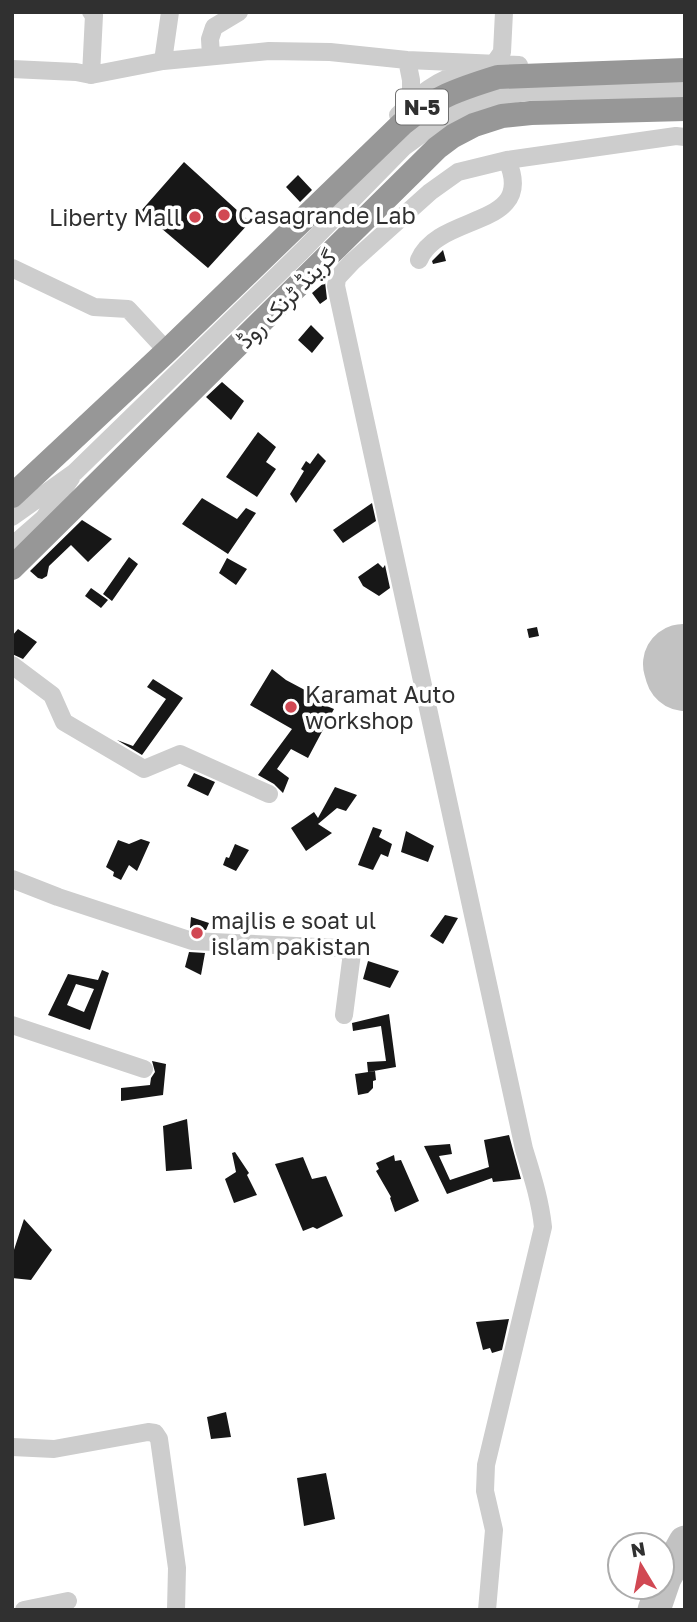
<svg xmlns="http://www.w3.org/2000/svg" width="697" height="1622" font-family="'Golos Text',Vazirmatn,sans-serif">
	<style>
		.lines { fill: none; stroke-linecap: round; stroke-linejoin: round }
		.taxiway { stroke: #c2c2c2; stroke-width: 33 }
		.runway { stroke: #c2c2c2; stroke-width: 80 }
		.building { fill: #171717; fill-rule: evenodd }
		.minor { stroke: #cdcdcd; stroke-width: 18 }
		.highway { stroke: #979797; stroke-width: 24 }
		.poi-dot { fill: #d14853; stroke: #fff; stroke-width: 2.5 }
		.labels { text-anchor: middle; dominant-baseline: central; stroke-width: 7; stroke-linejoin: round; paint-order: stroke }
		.shield { fill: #fff; stroke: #6e6e6e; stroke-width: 2 }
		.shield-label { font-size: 21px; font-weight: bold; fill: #303030 }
		.poi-label { font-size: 23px; fill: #303030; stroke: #fff; text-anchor: start }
		.street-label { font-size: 23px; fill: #303030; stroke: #fff }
	</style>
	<rect width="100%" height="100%" fill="#fff"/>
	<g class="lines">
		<path class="taxiway" d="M654,1610L665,1578L685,1542"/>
		<path class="runway" d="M683,664L685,671"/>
	</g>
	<path class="building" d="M184,162L250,222L208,268L141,211Z
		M298,175L312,190L300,202L286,187Z
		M443,250L446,261L433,264L432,261Z
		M325,282L327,299L320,304L312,293Z
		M311,325L324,338L312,353L298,340Z
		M222,382L244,401L231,420L206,397Z
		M258,432L276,447L266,462L276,469L257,497L226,477Z
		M318,453L326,461L296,503L290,494L304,471L301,469L306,461L310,464Z
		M202,498L237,519L246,508L256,513L228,554L182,524Z
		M372,503L376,521L343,543L333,530Z
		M82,520L112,539L88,562L71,545L49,566L47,576L42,579L38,578L30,571Z
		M129,557L138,564L112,601L103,594Z
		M227,558L247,569L236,585L219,573Z
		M378,563L383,568L385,565L390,588L379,596L363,586L358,577Z
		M91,588L108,600L101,608L85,596Z
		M537,627L539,636L529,638L527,629Z
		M18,629L37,642L23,659L12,654V636Z
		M272,669L286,680L318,697L317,702L334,709L308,758L291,749L277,769L289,778L283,793L274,784L258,775L292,729L250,705Z
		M153,679L183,698L142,755L117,740L133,746L166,699L147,687Z
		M194,773L215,782L208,796L187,786Z
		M335,787L357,795L346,811L337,808L318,824L332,833L306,851L291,828L314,812L318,818Z
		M373,827L382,830L379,837L392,844L388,857L381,854L373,870L358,865Z
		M406,831L434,846L428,862L401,852Z
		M141,839L150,842L137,871L129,865L121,880L113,876L114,872L106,867L118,840L129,844Z
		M235,844L249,850L236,871L223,865L226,857L229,858Z
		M445,915L458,918L443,944L430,936Z
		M191,917L209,923L206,930L190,928Z
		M189,952L205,953L201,975L185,967Z
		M368,961L399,971L390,988L363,979Z
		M102,970L109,973L90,1030L48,1015L68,974L98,980ZM76,984L94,989L84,1012L67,1005Z
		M389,1014L396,1067L368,1072L367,1062L386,1061L381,1026L353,1031L352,1023Z
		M152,1061L166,1064L163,1095L121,1101V1088L150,1085L151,1078L155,1072Z
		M375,1071L376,1080L373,1081V1088L368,1093L358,1095L355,1074Z
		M187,1119L192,1169L166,1171L163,1126Z
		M509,1135L521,1179L493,1182L492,1178L447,1194L424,1146L450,1144L452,1154L439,1156L450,1180L489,1167L484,1140Z
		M235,1152L249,1173L247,1175L257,1195L234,1203L225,1179L236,1172L232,1153Z
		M394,1155L395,1161L401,1160L419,1201L395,1212L390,1198L391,1197L376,1171L379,1169L376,1163Z
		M303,1157L312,1179L326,1176L343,1216L317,1229L313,1227L303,1231L275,1164Z
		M24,1219L52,1250L31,1280L12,1278V1256Z
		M509,1319L502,1350L492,1353L490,1348L483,1350L476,1322Z
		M226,1412L231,1437L211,1439L207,1417Z
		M326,1473L335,1519L304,1526L297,1478Z"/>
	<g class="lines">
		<path class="minor" d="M211,56L210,39L214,27L239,12
			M407,60L411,80V103
			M163,61L170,12
			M12,69L76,72L91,75L94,15L91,12
			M91,75L163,61L269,51L330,52L407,60L519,65
			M398,115C418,95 438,79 465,72C475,69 484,68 493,65L502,52L504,12
			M419,260C439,212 538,229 507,160
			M12,268L94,307L128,309L167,351
			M12,517L75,472L302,251L404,147L437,123L475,103L524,92L685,90
			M12,546L44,518L71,478
			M12,665L52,695L64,722L144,769L180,754L269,794
			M12,879L58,897L192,941L339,948L352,953L344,1015
			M12,1025L144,1069
			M12,1447L54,1449L148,1432L155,1433L159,1439L177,1568L176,1610
			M24,1610L68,1601
			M487,1610L494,1530L485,1491L486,1465L543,1227C540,1199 532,1175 524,1149L336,286L337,278L352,262L430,192L458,172L507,160L676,136L685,137"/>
		<path class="highway" d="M12,496L167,351L402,124C433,98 459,89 498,77L685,70
			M12,568L437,148L453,136L474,125L502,116L531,113L685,109"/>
	</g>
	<g class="poi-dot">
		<circle cx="224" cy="215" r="7"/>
		<circle cx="195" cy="217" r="7"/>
		<circle cx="291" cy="707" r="7"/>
		<circle cx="197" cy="933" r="7"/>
	</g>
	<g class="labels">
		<rect class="shield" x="396" y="89.5" width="52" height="35" rx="5"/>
		<g class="shield-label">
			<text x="422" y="107">N-5</text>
		</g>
		<g class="poi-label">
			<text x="238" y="215">Casagrande Lab</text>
			<text x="181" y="217" text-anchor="end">Liberty Mall</text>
			<text x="305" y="694">Karamat Auto<tspan x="305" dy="26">workshop</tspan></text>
			<text x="211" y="920">majlis e soat ul<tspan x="211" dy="26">islam pakistan</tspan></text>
		</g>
		<g class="street-label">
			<text transform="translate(286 298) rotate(-45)">گرینڈ ٹرنک روڈ</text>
		</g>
	</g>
	<rect width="697" height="1622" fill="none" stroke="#303030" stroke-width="28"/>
	<g transform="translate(641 1566) rotate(350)"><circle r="33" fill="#ffffff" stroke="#acacac" stroke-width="2"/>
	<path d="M0-5L12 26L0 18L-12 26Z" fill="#d14853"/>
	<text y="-10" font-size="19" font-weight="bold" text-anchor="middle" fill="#303030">N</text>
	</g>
</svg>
